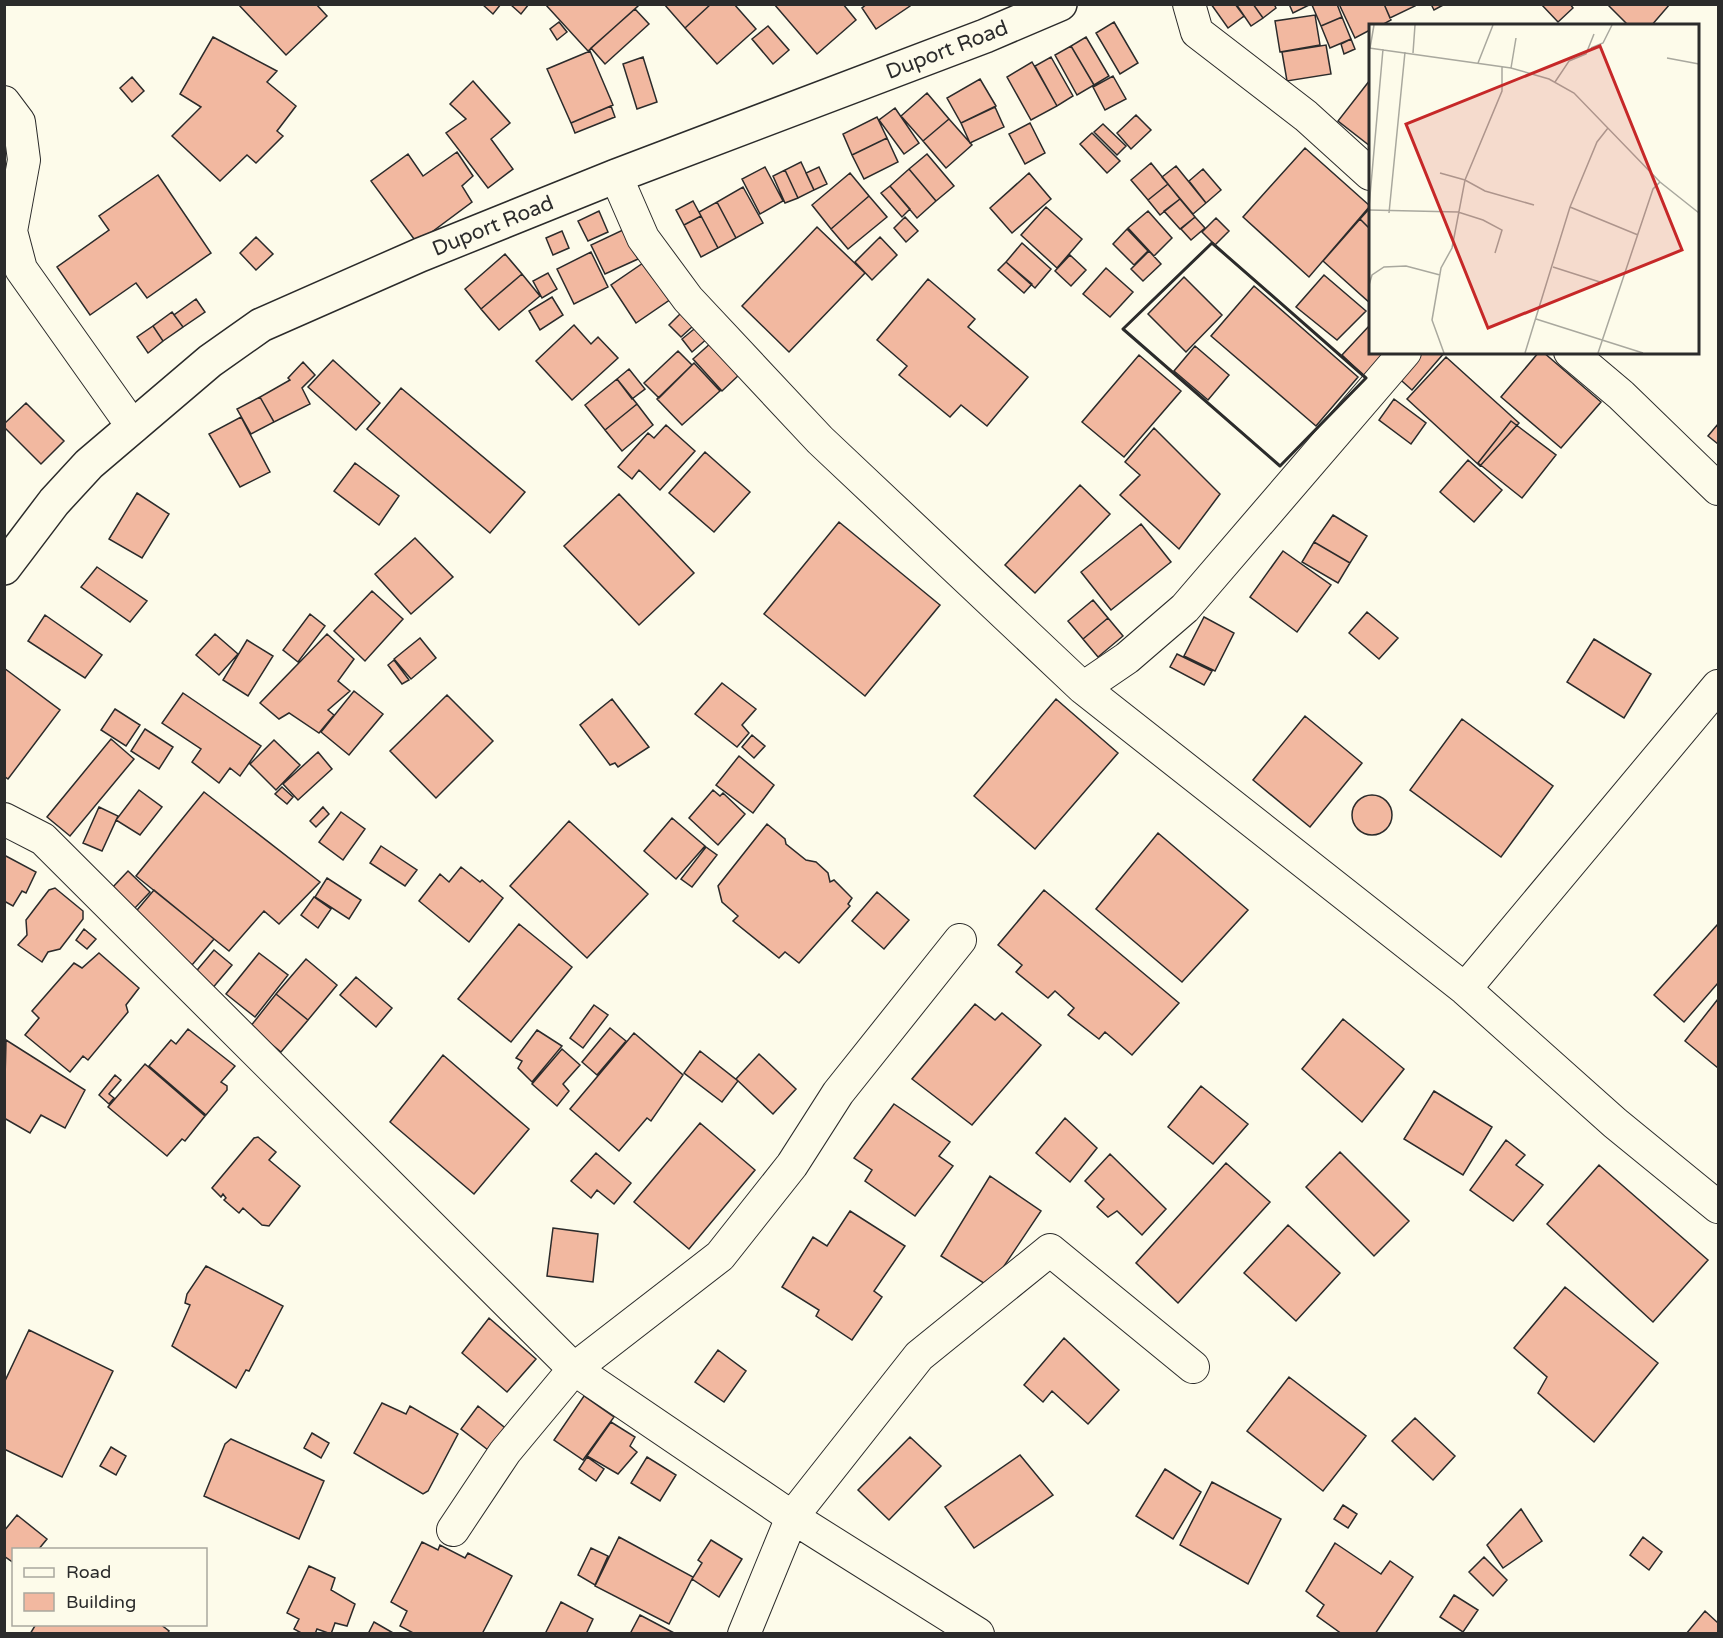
<svg xmlns="http://www.w3.org/2000/svg" width="1723" height="1638" font-family="'Varela Round',sans-serif">
	<style>
		.building { fill: #f2b8a0; stroke: #2b2b2b; stroke-width: 1.5 }
		.lines { fill: none; stroke-linecap: round; stroke-linejoin: round }
		.street-casing { stroke: #2b2b2b; stroke-width: 34 }
		.secondary-casing { stroke: #2b2b2b; stroke-width: 36 }
		.street { stroke: #fdfbea; stroke-width: 32 }
		.secondary { stroke: #fdfbea; stroke-width: 33 }
		.wall { stroke: #2b2b2b; stroke-width: 3 }
		.labels { text-anchor: middle; dominant-baseline: central; stroke-width: 4.5; stroke-linejoin: round; paint-order: stroke }
		.street-label { font-size: 21px; fill: #2b2b2b; stroke: #fdfbea }
		.inset-road { fill: none; stroke: #a9a89e; stroke-width: 1.5 }
		.view { fill: #c62828; fill-opacity: 0.15; stroke: #c62828; stroke-width: 3 }
		.inset-edge { fill: none; stroke: #2b2b2b; stroke-width: 3 }
	</style>
	<rect width="100%" height="100%" fill="#fdfbea"/>
	<path class="building" d="M238,4H316L327,16L286,55Z
		M482,4H501L493,14Z
		M510,4H529L521,14Z
		M545,4H637L638,6L588,51Z
		M664,4H711L685,28Z
		M711,4H734L756,29L717,64L685,28Z
		M774,4H843L856,20L817,54Z
		M867,4H909L910,6L876,29L862,8Z
		M1211,4H1235L1244,16L1228,28Z
		M1236,4H1253L1263,18L1251,26Z
		M1253,4H1274L1276,8L1263,18Z
		M1289,4H1311L1293,13Z
		M1337,4L1342,17L1321,26L1312,5Z
		M1339,4H1384L1391,20L1380,26H1370V30L1355,38Z
		M1384,4H1414L1415,6L1390,18Z
		M1431,4H1445L1434,10Z
		M1541,4H1570L1573,8L1558,22Z
		M1607,4H1670L1651,26H1629Z
		M635,9L649,24L605,64L591,48Z
		M1315,15L1320,45L1280,52L1275,21Z
		M1342,17L1351,39L1330,48L1321,26Z
		M559,22L567,32L557,40L550,29Z
		M1114,22L1138,63L1120,74L1096,33Z
		M768,26L789,50L773,64L752,39Z
		M213,37L277,71L267,82L296,106L277,131L283,136L256,163L247,155L220,181L172,136L201,107L180,94Z
		M1086,37L1109,76L1094,85L1071,46Z
		M1351,39L1355,49L1344,54L1341,44Z
		M1326,45L1331,74L1287,81L1282,52Z
		M1071,46L1094,85L1077,95L1055,55Z
		M590,51L613,105L571,123L547,69Z
		M643,57L657,102L637,109L623,64Z
		M1051,57L1073,96L1057,106L1035,66Z
		M1032,62L1057,106L1031,120L1007,77Z
		M1113,76L1126,99L1105,110L1093,87Z
		M132,77L144,91L132,102L120,88Z
		M980,79L996,106L961,123L947,98Z
		M1370,80V146L1338,121Z
		M473,81L510,123L491,139L513,169L488,188L446,133L466,119L450,104Z
		M927,93L949,119L923,141L901,116Z
		M611,106L615,117L575,133L571,123Z
		M995,107L1004,127L970,143L961,123Z
		M895,108L919,143L904,154L879,120Z
		M1136,115L1151,130L1131,149L1117,133Z
		M877,117L887,138L852,155L843,134Z
		M949,119L972,145L946,168L923,141Z
		M1030,123L1045,153L1025,164L1009,134Z
		M1103,124L1126,146L1117,155L1094,132Z
		M1092,133L1120,161L1107,173L1080,144Z
		M887,138L898,162L864,179L852,155Z
		M1305,148L1370,206L1309,277L1243,217Z
		M457,152L473,176L462,186L472,202L417,243L371,181L408,154L423,176Z
		M927,154L954,186L936,201L909,169Z
		M801,162L814,190L798,198L785,170Z
		M1151,163L1168,184L1148,200L1131,180Z
		M1176,166L1206,203L1193,214L1162,177Z
		M765,167L783,201L760,214L742,179Z
		M819,167L827,184L814,190L806,173Z
		M909,169L936,201L917,218L890,186Z
		M1203,169L1221,190L1206,203L1189,181Z
		M785,170L798,198L785,203L773,176Z
		M850,173L869,196L831,229L812,205Z
		M1029,173L1051,199L1012,233L990,208Z
		M158,175L211,253L147,298L136,283L90,315L57,267L109,230L99,216Z
		M1168,184L1180,199L1160,215L1148,200Z
		M890,186L910,209L902,217L881,193Z
		M743,187L763,223L736,238L717,202Z
		M869,196L887,217L848,249L831,229Z
		M1180,199L1195,217L1180,229L1164,211Z
		M693,201L701,216L684,225L676,210Z
		M717,202L736,238L718,248L699,212Z
		M1046,207L1082,239L1057,268L1021,235Z
		M1370,208V229L1360,219Z
		M599,211L608,232L588,241L578,221Z
		M1148,211L1172,238L1154,256L1128,228Z
		M701,216L718,248L701,257L684,225Z
		M905,217L918,231L906,242L894,228Z
		M1195,217L1205,228L1191,240L1181,229Z
		M1216,218L1229,231L1215,245L1202,232Z
		M1360,219L1370,229V303L1323,261Z
		M817,227L865,273L789,352L742,306Z
		M625,229L638,259L605,274L591,245Z
		M1127,229L1148,251L1134,265L1113,244Z
		M562,231L569,248L553,255L546,238Z
		M256,237L273,254L256,270L240,253Z
		M880,237L897,255L872,280L855,262Z
		M1022,243L1051,269L1035,288L1006,262Z
		M1149,251L1161,264L1143,281L1131,269Z
		M591,252L608,287L574,304L557,269Z
		M505,254L522,274L481,309L465,289Z
		M1070,255L1086,270L1071,286L1055,271Z
		M646,261L671,299L636,323L611,285Z
		M1006,262L1032,284L1024,293L998,270Z
		M1106,268L1133,292L1110,317L1083,294Z
		M548,273L557,289L542,298L533,281Z
		M522,274L540,296L499,330L481,309Z
		M1324,275L1366,311L1337,340L1296,307Z
		M1184,277L1222,315L1186,352L1148,314Z
		M928,279L975,319L968,327L1028,377L987,426L961,405L950,417L899,375L907,366L877,340Z
		M1254,286L1358,377L1316,426L1211,336Z
		M552,297L563,315L540,330L529,311Z
		M196,299L205,312L183,327L174,315Z
		M172,312L183,327L163,341L153,326Z
		M681,313L693,326L681,337L669,325Z
		M574,325L591,344L598,337L618,358L572,400L536,361Z
		M699,325L709,337L692,352L682,339Z
		M153,326L163,341L148,353L137,337Z
		M1369,326L1370,352H1391L1367,379L1342,355Z
		M712,342L740,374L722,391L693,359Z
		M1195,346L1229,375L1208,400L1174,371Z
		M678,351L692,365L659,398L644,383Z
		M1413,352H1445L1412,390L1394,374Z
		M1539,352H1543L1601,402L1561,448L1501,397Z
		M1139,355L1181,391L1124,457L1082,422Z
		M1446,357L1519,423L1480,466L1407,399Z
		M333,360L380,403L356,430L308,387Z
		M303,362L315,375L302,388L310,404L274,422L260,397L290,380L288,378Z
		M694,363L720,391L682,425L657,399Z
		M629,369L645,389L632,399L617,379Z
		M617,379L637,404L605,430L585,405Z
		M401,388L525,492L490,533L367,429Z
		M260,397L274,422L251,434L237,409Z
		M1394,399L1426,423L1411,444L1379,420Z
		M26,403L64,441L41,464L4,427V424Z
		M637,404L653,425L622,451L605,430Z
		M241,417L270,472L240,487L209,434Z
		M1511,421L1556,455L1522,498L1478,463Z
		M1718,424V444L1708,436Z
		M666,425L695,451L660,490L639,470L632,479L618,467L648,433L654,438Z
		M1154,428L1220,494L1179,549L1120,495L1140,475L1125,462Z
		M705,452L750,492L714,532L669,493Z
		M1468,460L1502,490L1474,522L1440,492Z
		M355,463L399,496L379,525L334,491Z
		M1080,485L1110,514L1035,593L1005,565Z
		M137,493L169,514L142,558L109,539Z
		M619,494L694,573L639,625L564,546Z
		M1333,515L1367,536L1350,563L1314,542Z
		M839,522L940,605L865,696L764,614Z
		M1141,524L1171,562L1111,610L1081,572Z
		M415,538L453,577L411,614L375,574Z
		M1314,542L1350,563L1338,583L1302,562Z
		M1283,551L1331,585L1297,632L1250,597Z
		M97,567L147,601L130,622L81,587Z
		M372,591L403,619L365,661L334,631Z
		M1093,600L1108,618L1083,639L1068,621Z
		M1367,612L1398,638L1379,659L1349,633Z
		M310,614L325,626L298,662L283,650Z
		M45,615L102,655L85,678L28,641Z
		M1204,617L1234,633L1215,671L1184,656Z
		M1108,618L1123,636L1098,657L1083,639Z
		M215,634L238,654L219,675L196,655Z
		M327,634L354,659L338,681L350,691L328,710L334,715L319,733L289,713L279,719L260,703Z
		M420,638L436,658L411,679L394,659Z
		M1594,639L1651,674L1624,718L1567,682Z
		M247,640L273,656L248,696L223,680Z
		M1177,654L1212,671L1204,685L1170,667Z
		M394,660L409,680L402,684L388,665Z
		M4,668L60,710L8,779L4,776Z
		M722,683L756,709L742,725L749,733L737,747L695,714Z
		M354,691L383,714L349,755L321,732Z
		M183,693L261,746L240,776L230,768L219,783L192,762L201,749L162,723Z
		M447,695L493,741L436,798L390,751Z
		M612,699L649,747L618,767L615,763L610,765L580,725Z
		M1056,699L1118,753L1035,849L974,796Z
		M115,709L140,725L126,746L101,730Z
		M1305,716L1362,763L1310,827L1253,780Z
		M1462,719L1553,786L1501,857L1410,790Z
		M145,729L173,747L159,769L131,751Z
		M752,735L765,746L754,758L742,747Z
		M111,739L134,759L70,836L47,817Z
		M274,740L300,765L276,790L250,764Z
		M318,752L332,769L298,800L283,784Z
		M739,756L774,785L753,813L716,785Z
		M282,787L293,797L287,804L275,794Z
		M139,790L162,807L140,835L116,820Z
		M713,790L720,796L723,793L745,814L718,845L689,818Z
		M204,792L320,882L279,924L264,911L229,951L136,876Z
		M1352 815a20 20 0 1 1 40 0a20 20 0 1 1-40 0Z
		M99,807L118,816L102,851L83,843Z
		M323,807L329,814L316,827L310,821Z
		M341,812L365,829L343,860L319,842Z
		M672,818L705,846L676,879L644,851Z
		M569,821L648,894L587,958L510,886Z
		M767,824L785,839L786,844L806,860L816,862L828,873L830,882L834,880L852,898L848,904L850,906L799,963L785,952L779,958L733,921L738,916L722,902L718,886Z
		M1158,833L1248,910L1182,982L1096,909Z
		M381,846L417,870L405,886L370,863Z
		M706,847L717,855L692,887L681,879Z
		M4,855L36,872L26,893L22,891L13,906L4,901Z
		M461,867L480,882L482,880L503,898L469,942L419,901L440,874L449,882Z
		M128,871L150,892L134,909L112,888Z
		M327,878L361,900L349,919L315,897Z
		M55,888L83,911V919L60,949L48,952L42,962L18,945L27,935L26,920L49,890Z
		M154,890L214,939L192,965L132,916Z
		M1044,890L1179,1003L1132,1055L1105,1032L1099,1039L1068,1015L1074,1008L1055,991L1048,998L1016,972L1022,965L998,945Z
		M877,892L909,920L884,949L852,921Z
		M314,897L331,909L318,928L301,915Z
		M519,924L572,967L511,1042L458,999Z
		M1718,924V983L1684,1022L1654,995Z
		M84,929L96,939L87,949L76,940Z
		M214,950L232,965L211,990L193,975Z
		M99,953L139,988L126,1005L128,1012L88,1060L83,1056L70,1072L25,1035L39,1018L32,1011L74,963L82,968Z
		M259,953L288,975L255,1017L226,994Z
		M306,959L337,985L308,1020L276,994Z
		M356,977L392,1008L376,1027L340,995Z
		M276,994L308,1020L281,1052L250,1027Z
		M1718,999V1068L1685,1041Z
		M975,1004L995,1020L1002,1013L1041,1045L972,1125L912,1079Z
		M594,1005L608,1015L583,1048L570,1038Z
		M1343,1019L1404,1069L1362,1122L1302,1069Z
		M610,1028L626,1041L597,1075L582,1062Z
		M188,1029L235,1066L221,1082L227,1086V1090L206,1115L149,1066L171,1040L176,1044Z
		M537,1030L562,1046L532,1082L518,1068L522,1061L516,1058Z
		M634,1033L683,1075L651,1121L647,1118L619,1151L570,1109Z
		M6,1040L85,1090L65,1128L41,1115L30,1133L4,1118Z
		M562,1049L580,1065L563,1084L569,1091L557,1106L532,1084Z
		M700,1051L738,1081L722,1102L684,1073Z
		M759,1054L796,1089L773,1114L736,1079Z
		M443,1055L529,1129L474,1194L390,1122Z
		M145,1064L205,1116L185,1141L182,1139L167,1156L108,1107Z
		M115,1075L121,1080L109,1094L114,1098L109,1104L99,1095Z
		M1201,1086L1248,1124L1213,1164L1168,1127Z
		M1434,1091L1492,1127L1463,1175L1404,1139Z
		M894,1104L950,1142L939,1156L953,1166L915,1216L865,1181L872,1170L854,1158Z
		M1065,1118L1097,1148L1070,1182L1036,1153Z
		M700,1123L755,1170L689,1249L634,1202Z
		M258,1137L276,1152L269,1160L300,1186L269,1226L262,1225L243,1208L239,1213L224,1200L226,1198L223,1194L221,1197L212,1188L254,1138Z
		M1506,1140L1525,1155L1516,1165L1543,1185L1513,1221L1470,1190Z
		M1340,1152L1409,1221L1374,1256L1306,1187Z
		M596,1153L631,1183L614,1204L597,1190L591,1198L571,1181Z
		M1110,1154L1166,1209L1142,1235L1117,1211L1108,1217L1097,1207L1104,1199L1085,1181Z
		M1226,1163L1270,1202L1178,1303L1136,1263Z
		M1599,1165L1708,1260L1653,1322L1547,1224Z
		M990,1176L1041,1211L990,1287L941,1256Z
		M850,1211L905,1246L874,1291L882,1297L852,1340L816,1316L819,1310L782,1287L813,1237L827,1246Z
		M1288,1225L1340,1273L1296,1321L1244,1273Z
		M553,1228L598,1234L593,1282L547,1276Z
		M206,1266L283,1306L249,1371L246,1370L236,1388L172,1346L190,1305L185,1303L187,1294Z
		M1565,1287L1658,1363L1594,1442L1538,1393L1547,1377L1514,1348Z
		M489,1318L536,1359L507,1392L462,1353Z
		M29,1330L113,1371L62,1477L4,1449V1383Z
		M1064,1338L1119,1390L1088,1424L1052,1391L1043,1402L1024,1385Z
		M718,1350L746,1371L724,1402L695,1382Z
		M1289,1377L1366,1436L1323,1491L1247,1431Z
		M584,1396L614,1417L583,1460L554,1440Z
		M382,1403L406,1414L410,1406L458,1434L428,1491L423,1494L354,1453Z
		M478,1406L509,1431L492,1453L461,1429Z
		M1415,1418L1455,1456L1433,1480L1392,1441Z
		M611,1422L635,1437L630,1446L637,1452L618,1474L587,1456Z
		M312,1433L329,1443L321,1458L304,1448Z
		M910,1437L941,1466L889,1520L858,1490Z
		M231,1439L324,1481L299,1539L204,1496L225,1444Z
		M111,1447L126,1456L116,1475L100,1466Z
		M1020,1455L1053,1495L974,1548L945,1507Z
		M587,1457L604,1469L596,1481L579,1469Z
		M647,1457L676,1475L660,1501L631,1483Z
		M1165,1469L1201,1492L1173,1539L1136,1516Z
		M1212,1482L1281,1519L1248,1584L1180,1545Z
		M1343,1505L1357,1514L1348,1528L1334,1519Z
		M1521,1509L1542,1541L1503,1568L1487,1545Z
		M17,1515L47,1539L38,1550H14V1563L4,1556V1531Z
		M619,1537L693,1577L669,1624L595,1586Z
		M1643,1537L1662,1552L1649,1570L1630,1555Z
		M711,1540L742,1559L719,1597L692,1579L702,1563L698,1560Z
		M422,1542L438,1550L440,1545L465,1558L468,1553L512,1576L482,1634H415L400,1626L407,1611L391,1602Z
		M1335,1543L1381,1574L1390,1561L1413,1577L1375,1634H1342L1317,1616L1324,1605L1306,1591Z
		M591,1548L608,1556L595,1585L578,1575Z
		M1484,1557L1507,1580L1493,1596L1469,1572Z
		M309,1566L335,1578L331,1590L355,1604L347,1626L335,1623L331,1634L317,1629L315,1634H303L294,1629L299,1619L287,1613Z
		M1454,1595L1478,1610L1463,1632L1440,1617Z
		M561,1602L593,1619L587,1632L590,1634H545Z
		M1705,1611L1718,1623V1634H1686Z
		M640,1615L676,1634H630Z
		M374,1622L395,1634H368Z
		M36,1624H160L169,1631L167,1634H30Z"/>
	<g class="lines">
		<defs>
			<path id="street" d="M1189,4L1197,32L1306,116L1370,174
				M4,102L19,122L24,160L11,231L21,269L133,427
				M616,176L643,238L688,299L820,440L1083,688L1465,989L1615,1123L1718,1207
				M1570,352L1621,395L1718,489
				M1083,688L1127,658L1185,608L1405,352
				M4,819L43,839L574,1369L792,1517L978,1634
				M1465,989L1718,686
				M453,1530L505,1452L574,1369L720,1256L792,1165L838,1093L960,940
				M744,1634L792,1517L919,1356L1050,1250L1193,1367"/>
			<path id="secondary" d="M4,568L54,502L89,464L210,361L261,325L420,255L616,176L985,36L1060,4"/>
		</defs>
		<use href="#street" class="street-casing"/>
		<use href="#secondary" class="secondary-casing"/>
		<use href="#street" class="street"/>
		<use href="#secondary" class="secondary"/>
		<path class="wall" d="M1212,243L1366,378L1280,466L1123,329Z"/>
	</g>
	<g class="labels">
		<g class="street-label">
			<text transform="translate(947 50) rotate(-21)">Duport Road</text>
			<text transform="translate(493 226) rotate(-22)">Duport Road</text>
		</g>
	</g>
	<g transform="translate(1369 24)">
		<rect width="330" height="330" fill="#fdfbea"/>
		<path class="inset-road" d="M0,24L142,44L180,55L205,69L291,158L330,189M1,24L5,1M222,24L234,19L243,1M44,29L46,1M298,34L330,40M109,39L124,1M142,44L147,14M186,58L200,37L217,30L225,10M71,149L96,156L116,167L165,181M0,183L14,25M201,183L269,211M0,186L89,188L114,196L133,206L126,229M20,189L36,28M184,243L234,259M0,261L3,251L15,243L37,242L71,251M167,295L274,329M75,329L63,296L72,244L83,224L96,156L133,67V43M156,329L201,183L228,118L239,104M229,329L284,165L291,158"/>
		<path class="view" d="M231,22L313,226L119,304L37,100Z"/>
		<rect width="330" height="330" class="inset-edge"/>
	</g>
	<rect width="1723" height="1638" fill="none" stroke="#2b2b2b" stroke-width="12"/>
	<rect x="12" y="1548" width="195" height="78" fill="#fdfbea" stroke="#a9a89e" stroke-width="1.5"/>
	<rect x="24" y="1568" width="30" height="9" fill="#fdfbea" stroke="#a9a89e" stroke-width="1.5"/>
	<text x="66" y="1578" font-size="18" fill="#2b2b2b">Road</text>
	<rect x="24" y="1593" width="30" height="18" fill="#f2b8a0" stroke="#a9a89e" stroke-width="1.5"/>
	<text x="66" y="1608" font-size="18" fill="#2b2b2b">Building</text>
</svg>
